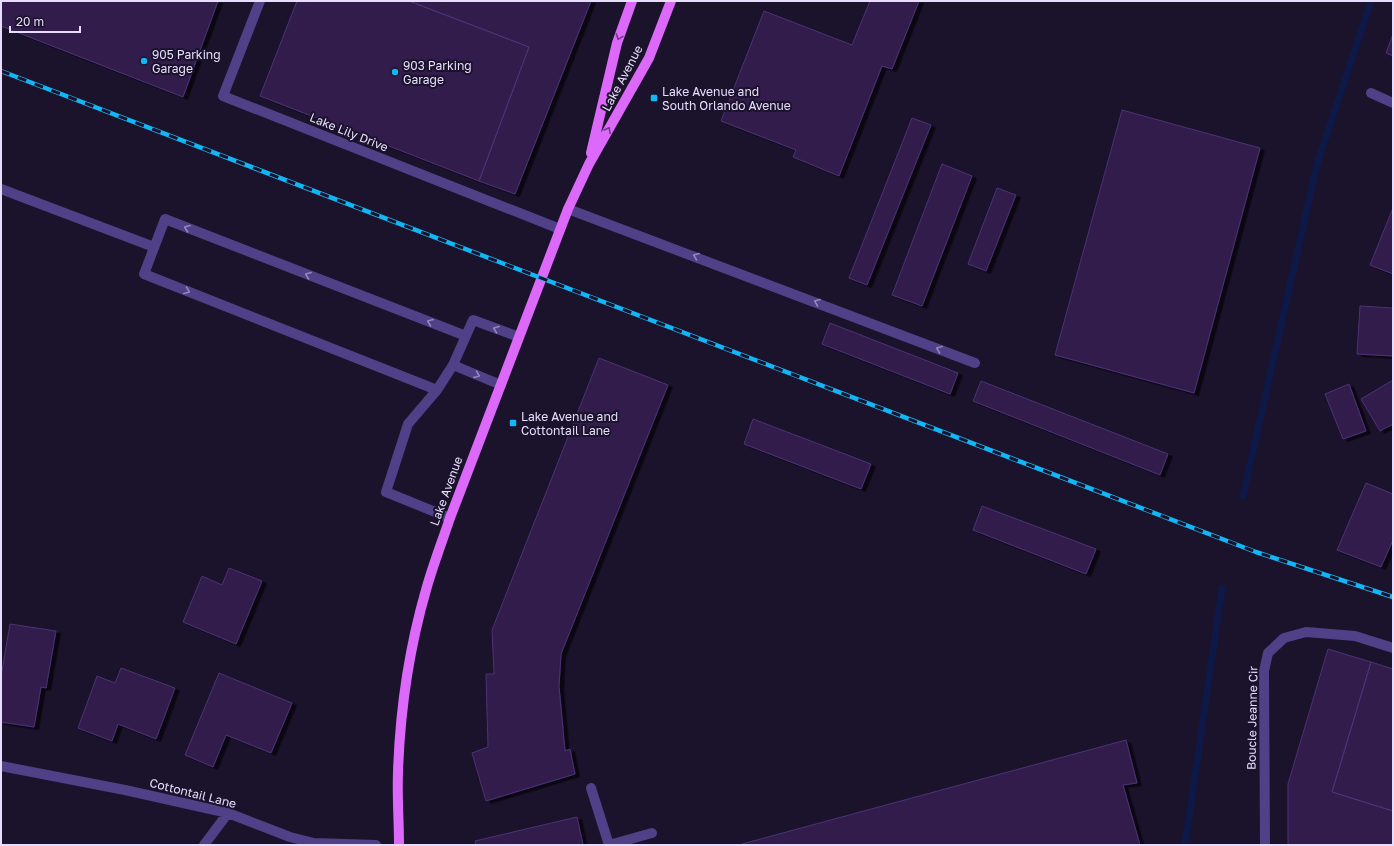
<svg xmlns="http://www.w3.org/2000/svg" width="1394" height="846" font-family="'Golos Text',sans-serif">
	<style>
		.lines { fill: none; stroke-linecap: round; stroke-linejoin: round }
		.stream { stroke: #0e1948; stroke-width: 7 }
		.building { fill: #301f4b; stroke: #4b3276; filter: url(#shadow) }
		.minor { stroke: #4f4087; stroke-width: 10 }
		.major { stroke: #dc69f9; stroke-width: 10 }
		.rail-casing { stroke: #12b6f5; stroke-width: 4.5 }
		.rail { stroke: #1b122b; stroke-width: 3; stroke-dasharray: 9; stroke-linecap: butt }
		.oneway { stroke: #723988 }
		.oneway2 { stroke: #9387bd }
		.poi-dot { fill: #12b6f5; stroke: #1b122b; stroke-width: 1.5 }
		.labels { text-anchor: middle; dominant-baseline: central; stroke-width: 4; stroke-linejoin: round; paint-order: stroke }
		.poi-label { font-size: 12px; fill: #e7ddfe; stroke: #1b122b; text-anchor: start }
		.street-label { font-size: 12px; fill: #e7ddfe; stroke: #1b122b }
	</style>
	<defs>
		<filter id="shadow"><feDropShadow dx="4.5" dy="2.5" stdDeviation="0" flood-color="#0009"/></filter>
	</defs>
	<rect width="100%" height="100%" fill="#1b122b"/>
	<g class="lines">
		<path class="stream" d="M1243,496L1317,164L1371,1
			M1185,845L1222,588"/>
	</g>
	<path class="building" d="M1,1H218L183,97L1,26Z
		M297,1H409L529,47L479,181L260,96Z
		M409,1H591L515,194L479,181L529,47Z
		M870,1H919L892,69L882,66L839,176L793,157L796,150L721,121L764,11L852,45Z
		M1393,34V56L1386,53Z
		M1122,110L1260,148L1194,393L1055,355Z
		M912,118L931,125L867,285L849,278Z
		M942,164L972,176L922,306L892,295Z
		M997,188L1016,195L986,271L968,264Z
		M1393,208V274L1370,265Z
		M1360,306L1393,308V356L1357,354Z
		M830,323L958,373L950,394L822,344Z
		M599,358L668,385L561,654L559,686L565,751L570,749L575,774L486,801L472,753L488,747L486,674H494L492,630Z
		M1393,380V424L1380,431L1361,399Z
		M981,381L1168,454L1160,475L973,401Z
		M1349,384L1366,431L1343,439L1325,394Z
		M753,419L871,464L861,489L744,444Z
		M1366,483L1393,494V540L1381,567L1337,550Z
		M982,506L1096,549L1086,574L973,530Z
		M229,568L262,581L236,644L183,622L202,576L222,585Z
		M10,624L56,631L46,688L41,687L34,727L1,722V677Z
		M1328,649L1371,662L1332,792L1393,811V845H1288V784Z
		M1371,662L1393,669V811L1332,792Z
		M121,668L175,688L156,739L118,724L112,741L78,728L97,676L115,683Z
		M219,673L292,703L271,753L226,735L213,767L185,755Z
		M1126,740L1137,783L1123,785L1140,845H743L742,844Z
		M577,817L583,845H476L475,841Z"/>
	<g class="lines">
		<path class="minor" d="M260,1L223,96L560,229
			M1371,93L1393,103
			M1,189L154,247
			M568,209L975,363
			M453,365L501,385
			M437,390L144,274L165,219L466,336
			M450,518L386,492L408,424L437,390L453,365L473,320L519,337
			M1,766L125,790L228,813L290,837L314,843L376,845
			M591,788L609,845L652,833
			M204,845L228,813
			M1265,845L1264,671L1268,653L1284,638L1306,632L1355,636L1393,648"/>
		<path class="major" d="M591,153L617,43L632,1
			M399,845C399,821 397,797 398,772C400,711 409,649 426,590C433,565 442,542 450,518L568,209L589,164L649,58L671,1"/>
		<defs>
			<path id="rail" d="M1,71L1256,552L1393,597"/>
		</defs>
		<use href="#rail" class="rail-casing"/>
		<use href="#rail" class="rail"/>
	</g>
	<defs><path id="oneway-chevron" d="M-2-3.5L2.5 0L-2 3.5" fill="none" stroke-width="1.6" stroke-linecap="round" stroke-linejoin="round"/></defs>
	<g class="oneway">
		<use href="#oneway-chevron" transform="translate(619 37) rotate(110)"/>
		<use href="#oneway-chevron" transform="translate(608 130) rotate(-61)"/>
	</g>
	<g class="oneway2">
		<use href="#oneway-chevron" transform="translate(187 228) rotate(-159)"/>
		<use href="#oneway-chevron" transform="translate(696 256) rotate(-159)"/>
		<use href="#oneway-chevron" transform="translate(308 275) rotate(-159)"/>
		<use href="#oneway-chevron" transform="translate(187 291) rotate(22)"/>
		<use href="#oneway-chevron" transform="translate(817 302) rotate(-159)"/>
		<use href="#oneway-chevron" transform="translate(430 322) rotate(-159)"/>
		<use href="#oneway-chevron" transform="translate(496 329) rotate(-159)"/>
		<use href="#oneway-chevron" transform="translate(939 349) rotate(-159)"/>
		<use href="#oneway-chevron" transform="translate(477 375) rotate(22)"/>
	</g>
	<g class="poi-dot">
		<circle cx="144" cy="61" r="4"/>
		<circle cx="395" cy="72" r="4"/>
		<rect x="650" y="94" width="8" height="8" rx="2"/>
		<rect x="509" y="419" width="8" height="8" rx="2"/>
	</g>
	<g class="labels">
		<g class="poi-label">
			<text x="152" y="54">905 Parking<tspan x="152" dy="14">Garage</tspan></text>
			<text x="403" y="65">903 Parking<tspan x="403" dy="14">Garage</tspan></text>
			<text x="662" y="91">Lake Avenue and<tspan x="662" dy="14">South Orlando Avenue</tspan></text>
			<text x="521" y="416">Lake Avenue and<tspan x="521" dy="14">Cottontail Lane</tspan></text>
		</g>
		<g class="street-label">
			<text transform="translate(622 78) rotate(-62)">Lake Avenue</text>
			<text transform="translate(349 132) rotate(22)">Lake Lily Drive</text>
			<text transform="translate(446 491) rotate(-70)">Lake Avenue</text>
			<text transform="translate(1252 718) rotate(-89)">Boucle Jeanne Cir</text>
			<text transform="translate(193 793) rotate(14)">Cottontail Lane</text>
		</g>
	</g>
	<rect width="1394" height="846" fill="none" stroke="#e7ddfe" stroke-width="4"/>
	<path d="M10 26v6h70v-6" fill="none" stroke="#e7ddfe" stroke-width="2"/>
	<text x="16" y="26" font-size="12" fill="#e7ddfe" stroke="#1b122b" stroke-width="3" paint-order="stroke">20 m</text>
</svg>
